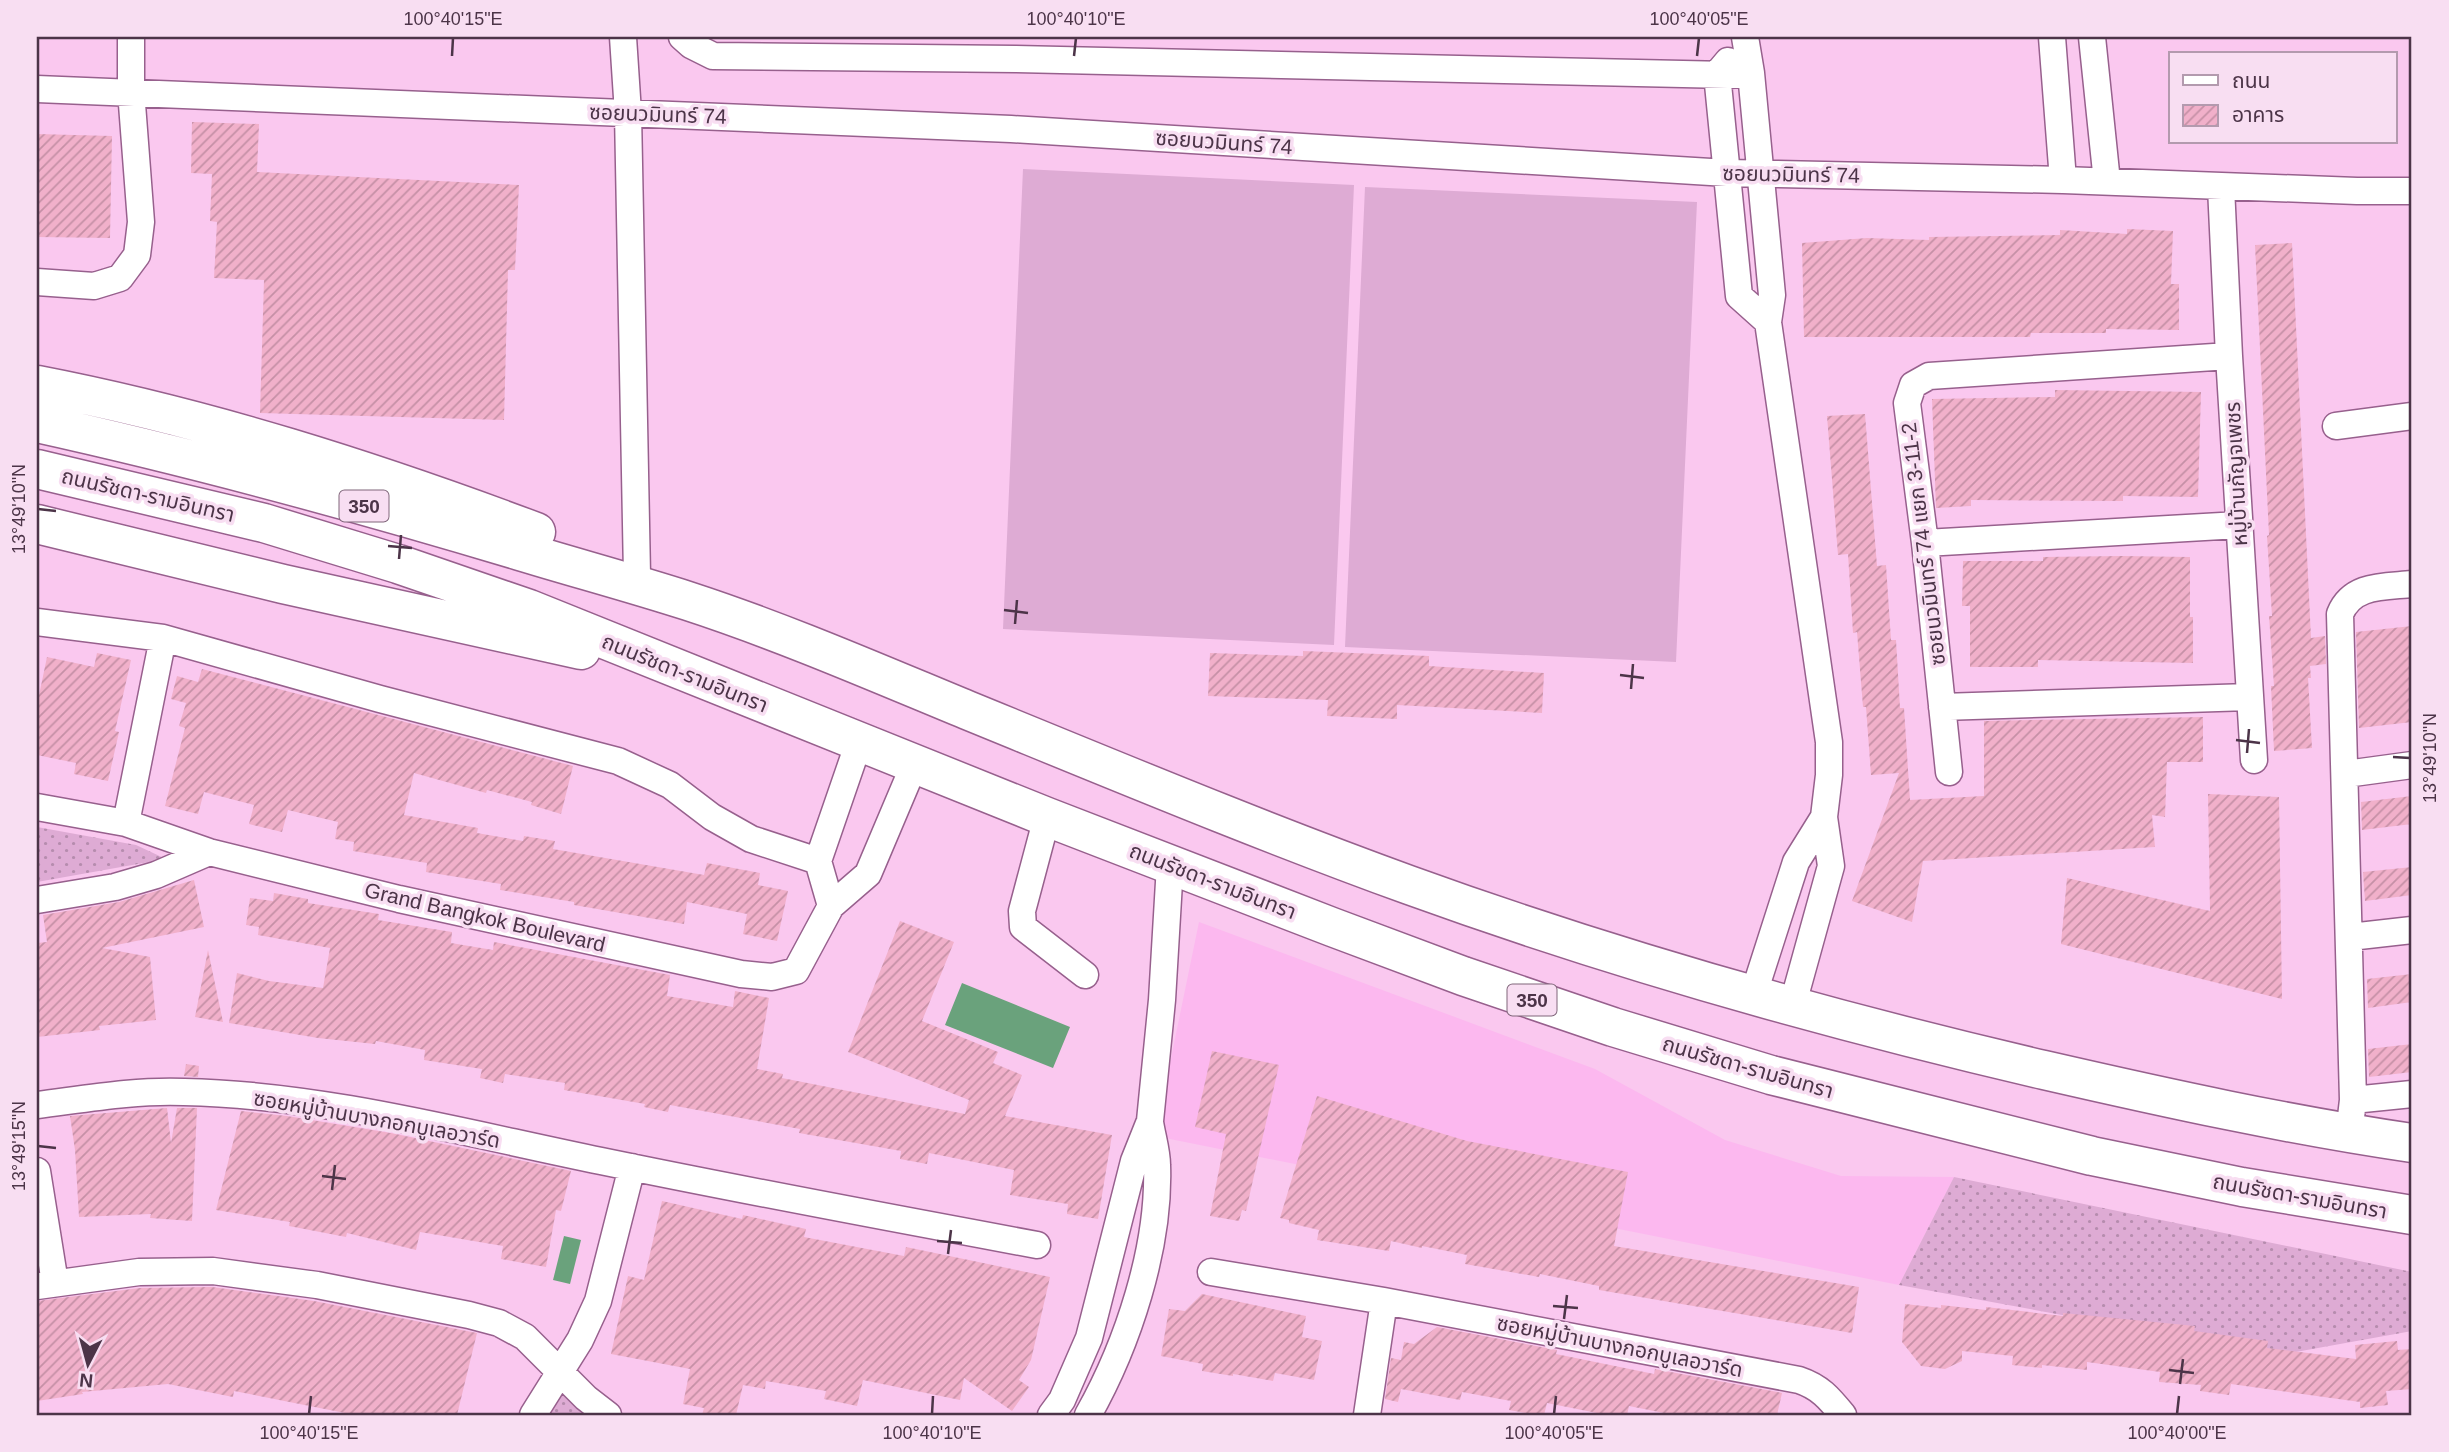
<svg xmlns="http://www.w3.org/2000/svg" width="2449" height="1452" font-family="Arial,'Noto Sans Thai',sans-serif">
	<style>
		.built { fill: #fcb8ef }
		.grass { fill: url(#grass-dots) }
		.pitch { fill: #deabd4 }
		.water { fill: #6aa27c }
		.building { fill: url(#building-hatch) }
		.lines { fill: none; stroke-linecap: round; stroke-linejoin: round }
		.street-casing { stroke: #97608d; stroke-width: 29 }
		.primary-casing { stroke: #97608d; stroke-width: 41 }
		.street { stroke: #fff; stroke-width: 26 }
		.primary { stroke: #fff; stroke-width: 38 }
		.ticks { fill: none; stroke: #4c3448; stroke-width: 2.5 }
		.labels { text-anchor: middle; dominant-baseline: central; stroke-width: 7; stroke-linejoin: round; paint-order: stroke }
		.shield { fill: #f8def2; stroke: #80677b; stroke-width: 2 }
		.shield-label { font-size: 19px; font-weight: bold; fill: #4c3448 }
		.street-label { font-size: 21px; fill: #4c3448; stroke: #f8def2 }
		.neatline { fill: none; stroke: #4c3448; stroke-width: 2.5 }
		.ticks-label { font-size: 18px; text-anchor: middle; fill: #4c3448 }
	</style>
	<defs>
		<pattern id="grass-dots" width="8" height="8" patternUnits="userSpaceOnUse" patternTransform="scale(1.75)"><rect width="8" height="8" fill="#deabd4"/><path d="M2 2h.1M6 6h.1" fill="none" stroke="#b68cae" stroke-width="1.8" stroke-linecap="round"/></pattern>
		<pattern id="building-hatch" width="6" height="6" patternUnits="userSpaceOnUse" patternTransform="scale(1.75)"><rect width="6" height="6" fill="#f1b0ca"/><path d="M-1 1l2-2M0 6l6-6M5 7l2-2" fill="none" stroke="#c590a6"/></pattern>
	</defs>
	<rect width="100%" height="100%" fill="#fac8ef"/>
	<path class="built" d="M1199,922L1595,1069L1725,1140L1841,1176L1954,1177L1899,1285L1155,1136Z"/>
	<path class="grass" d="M37,827L136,845L166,859L37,882Z
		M1954,1177L2412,1272V1331L2279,1355L1899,1285Z
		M563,1382L601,1415H550Z"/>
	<path class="pitch" d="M1023,169L1354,185L1334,645L1003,629Z
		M1365,187L1697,202L1676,662L1345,647Z"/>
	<path class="water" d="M962,983L1070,1027L1053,1068L945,1025Z
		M564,1236L581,1240L570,1284L553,1280Z"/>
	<path class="building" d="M192,122L259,124L257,172L519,185L515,270H508L504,420L260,413L264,280L214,278L217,222L210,221L212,174L191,173Z
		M37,134L112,136L110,238L37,237Z
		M2127,229L2173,231L2171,284H2179V330L2106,329V333H2031L2030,337H1804L1802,243L1867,238L1929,240V237L2060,235V230L2127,234Z
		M2292,243L2311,638L2325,636L2326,664L2310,666L2311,678H2308L2312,748L2274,751L2271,686H2274L2269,616H2272L2267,536L2269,535L2255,245Z
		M2055,390L2201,392L2198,497L2123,496V501L1971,500V506L1936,508L1932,399L2055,397Z
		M1865,414L1877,566L1886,565L1891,640H1896L1900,708H1904L1910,800L1984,796V721L2203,717V762H2167L2165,817L2152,815L2155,847L1923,861L1912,922L1852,901L1899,773L1871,775L1866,707H1863L1857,632L1853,633L1848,554L1838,555L1827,416Z
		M2122,556L2190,557V617H2193V663L2038,660V667H1970V606H1962L1963,561H2043V557Z
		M2412,626V722L2359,728L2356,632Z
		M1303,651L1429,656V666L1544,673L1542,713L1397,705V719L1327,716L1328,700L1208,696L1210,653L1303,656Z
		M97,653L131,660L115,731L119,732L108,781L74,774L76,763L37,755V705L47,657L94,667Z
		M202,669L573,766L561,814L531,805L532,802L487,790L486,793L414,773L404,815L478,828L477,833L523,841L524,836L555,841L553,849L704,875L707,863L760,873L758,885L788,891L777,941L743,934L747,914L687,902L684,924L574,905V902L500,890L501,884L426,872L427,863L353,851L354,842L335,839L338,822L288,810L282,832L249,824L254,805L204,792L198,814L165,806L185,728L179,726L186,703L171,699L177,676L198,682Z
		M2208,794L2279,797L2282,999L2061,944L2067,878L2210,911Z
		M2412,796V824L2362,830L2361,802Z
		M2412,867V895L2365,901L2363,872Z
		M194,880L204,927L102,948L150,957L156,1020L99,1026L100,1030L37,1037V943L47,942L43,915L119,902Z
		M274,893L308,899V903L379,914L378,920L452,932L451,943L493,950L494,942L670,975L667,996L733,1007L735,991L769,998L757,1069L783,1074L782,1078L965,1114L969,1100L848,1052L900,921L954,942L922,1021L998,1052L993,1063L1022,1075L1005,1116L1112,1135L1098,1219L1067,1214L1068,1204L1010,1195L1014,1170L929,1153L927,1164L900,1159L901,1151L799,1133L800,1129L670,1105L668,1112L644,1107L645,1104L564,1090L565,1083L505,1074L503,1083L480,1078L482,1069L424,1060L425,1050L376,1041L375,1044L318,1038L229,1023L237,973L269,981L323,988L330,948L258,935L259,927L246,925L250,898L273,901Z
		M208,950L223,1022L195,1017Z
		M2412,974V1002L2368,1008L2367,979Z
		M2412,1044V1072L2369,1077L2368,1049Z
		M1212,1051L1279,1065L1246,1211L1242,1210L1239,1221L1210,1216L1226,1134L1195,1127Z
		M186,1064L199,1066L198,1077L184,1076Z
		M1317,1096L1467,1141L1628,1172L1614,1246L1859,1287L1852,1333L1599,1290V1286L1540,1274L1539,1277L1465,1264L1467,1255L1422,1246V1248L1391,1241L1389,1251L1317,1240L1319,1230L1289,1223V1220L1280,1218Z
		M167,1108L171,1143L177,1108H197L192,1221L150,1218L151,1214L79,1217L75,1150L70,1116Z
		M241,1111L287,1116L391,1133L571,1171L561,1211L556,1210L546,1267L501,1259L503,1246L420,1232L416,1250L347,1233L346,1237L289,1226L290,1222L216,1210Z
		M662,1201L742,1219L743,1215L806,1229L804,1237L904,1256L906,1247L1050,1277L1031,1360L1019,1380L1029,1387L1012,1411L964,1378L960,1400L863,1380L857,1406L824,1399L826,1391L766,1381L765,1389L743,1385L736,1415H702L704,1408L683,1404L690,1369L611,1354L628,1276L644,1280Z
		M212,1287L314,1301L477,1333L457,1415H355L234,1391L233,1397L168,1384L82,1392L83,1394L37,1401V1301L140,1288Z
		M1202,1294L1306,1316L1302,1337L1322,1341L1314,1380L1275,1373L1273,1381L1233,1374V1376L1202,1371L1203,1364L1161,1356L1169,1309L1185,1311Z
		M1905,1304L1941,1308V1305L1986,1310V1307L2063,1316V1313L2195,1326L2194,1331L2268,1341L2267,1348L2356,1359L2355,1345L2397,1341L2398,1350L2411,1349L2412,1389L2386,1391L2388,1405L2360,1408V1402L2231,1384L2229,1395L2200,1391L2201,1385L2159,1382L2160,1372L2087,1362V1370L2042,1365V1368L2012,1365L2013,1356L1962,1351V1361L1945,1369L1921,1366L1902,1342Z
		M1437,1327L1557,1350L1556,1354L1654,1374L1655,1369L1782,1393L1777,1415H1674L1629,1406L1627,1415H1607L1547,1403L1544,1415H1538L1509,1410L1511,1401L1462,1392L1460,1400L1401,1389L1398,1402L1385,1399L1391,1358L1401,1360L1404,1342L1414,1344Z"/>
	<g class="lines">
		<defs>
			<path id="street" d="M623,37L628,113L637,575
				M682,37L691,45L713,56L1016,59L1728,75L1751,73
				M1745,37L1751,73L1772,295L1768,322L1829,742V775L1824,817L1831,866L1792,1007
				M2052,37L2063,180
				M2092,37L2107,182
				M1728,61L1717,74L1739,296L1768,322
				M37,89L1011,129L1727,173L2063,180L2357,191H2412
				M2221,187L2229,356L2254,760
				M37,282L94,286L120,278L137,255L141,222L131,91V37
				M2336,426L2412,416
				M1925,543L2239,525
				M37,622L163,638L380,699L618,761L670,785L712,817L751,839L818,861
				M1942,707L2249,697
				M1949,772L1925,543L1907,403L1913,385L1929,376L2229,356
				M2346,774L2412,765
				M37,807L126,823L209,852L399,899L741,974L772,977L796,971L831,906L868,874L915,763
				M1047,817L1022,911L1023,927L1085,975
				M126,823L163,638
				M37,900L115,887L156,875L209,852
				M831,906L818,861L859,742
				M2350,937L2412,930
				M1753,996L1796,862L1824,817
				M2353,1100L2412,1094
				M37,1105C85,1099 135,1090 184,1092C325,1095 464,1133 601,1161C746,1191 891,1218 1037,1245
				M2349,1134L2353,1100L2340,614C2352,584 2384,587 2412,584
				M37,1171L55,1283
				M1211,1272L1384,1301L1799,1380C1820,1387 1829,1398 1843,1415
				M37,1286L139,1272L213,1271L317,1285L469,1315L499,1323L525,1337L586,1398L608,1415
				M533,1415L580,1340L598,1301L632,1167
				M1051,1415L1062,1400L1089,1338L1134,1161L1150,1121L1162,1000L1170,865
				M1088,1415C1128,1344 1160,1247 1157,1165C1157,1151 1152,1136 1150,1122
				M1367,1415L1384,1301"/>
			<path id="primary" d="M37,385C208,418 373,471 536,532
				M37,423C200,459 360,503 520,551C576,568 632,583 688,601C783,632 875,672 967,710C1114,770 1260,831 1409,885C1616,960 1829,1020 2044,1070C2166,1098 2289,1125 2412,1143
				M37,469L264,523L398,564L529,609L1047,817L1332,927L1463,976L1613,1027L1771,1075L2092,1156L2242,1187L2412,1215
				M37,524L283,584L581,650"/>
		</defs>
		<use href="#street" class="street-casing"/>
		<use href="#primary" class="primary-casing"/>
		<use href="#street" class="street"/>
		<use href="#primary" class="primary"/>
	</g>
	<path class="ticks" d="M452,56L453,38M1074,56L1076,38M1697,56L1699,38M38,509L56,511M388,546L412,548M399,559L401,535M1004,610L1028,613M1015,624L1017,600M1620,675L1644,678M1631,689L1633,664M2236,740L2260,743M2247,753L2249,729M2393,757L2410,758M38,1146L56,1148M322,1176L346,1179M332,1190L335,1165M937,1241L962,1243M948,1254L951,1230M1553,1306L1578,1308M1564,1319L1567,1295M2169,1370L2194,1373M2180,1384L2183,1359M309,1414L311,1396M932,1414L933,1396M1554,1414L1556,1396M2177,1414L2179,1396"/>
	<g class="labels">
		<g class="shield">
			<rect x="339.5" y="490.5" width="49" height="31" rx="5"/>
			<rect x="1507.5" y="984.5" width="49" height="31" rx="5"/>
		</g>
		<g class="shield-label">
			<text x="364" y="506">350</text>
			<text x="1532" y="1000">350</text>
		</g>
		<g class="street-label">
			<text transform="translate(658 114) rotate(2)">ซอยนวมินทร์ 74</text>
			<text transform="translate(1224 142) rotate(4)">ซอยนวมินทร์ 74</text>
			<text transform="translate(1791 174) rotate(1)">ซอยนวมินทร์ 74</text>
			<text transform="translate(2236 474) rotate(-93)">หมู่บ้านกัญจเพชร</text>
			<text transform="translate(148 495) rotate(13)">ถนนรัชดา-รามอินทรา</text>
			<text transform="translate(1923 544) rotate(-97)">ซอยนวมินทร์ 74 แยก 3-11-2</text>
			<text transform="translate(685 673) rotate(22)">ถนนรัชดา-รามอินทรา</text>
			<text transform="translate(1213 881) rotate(21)">ถนนรัชดา-รามอินทรา</text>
			<text transform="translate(485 917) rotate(13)">Grand Bangkok Boulevard</text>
			<text transform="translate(1748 1067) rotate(16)">ถนนรัชดา-รามอินทรา</text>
			<text transform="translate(377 1119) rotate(10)">ซอยหมู่บ้านบางกอกบูเลอวาร์ด</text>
			<text transform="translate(2300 1196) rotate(10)">ถนนรัชดา-รามอินทรา</text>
			<text transform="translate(1620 1346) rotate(11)">ซอยหมู่บ้านบางกอกบูเลอวาร์ด</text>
		</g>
	</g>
	<rect width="2449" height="1452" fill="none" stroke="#f8def2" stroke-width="77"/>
	<rect x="2169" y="52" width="228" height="91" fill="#f8def2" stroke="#b39aae" stroke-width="2"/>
	<rect x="2183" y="75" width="35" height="10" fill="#ffffff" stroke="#b39aae" stroke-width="2"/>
	<text x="2232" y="88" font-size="21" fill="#4c3448">ถนน</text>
	<rect x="2183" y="105" width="35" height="21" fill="url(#building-hatch)" stroke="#b39aae" stroke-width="2"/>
	<text x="2232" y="122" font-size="21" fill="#4c3448">อาคาร</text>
	<g transform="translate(88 1364) rotate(186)" stroke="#f8def2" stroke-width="5" paint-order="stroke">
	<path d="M0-5L12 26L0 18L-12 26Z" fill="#4c3448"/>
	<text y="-10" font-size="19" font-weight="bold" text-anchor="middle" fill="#4c3448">N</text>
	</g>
	<rect x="38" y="38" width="2372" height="1376" class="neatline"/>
	<g class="ticks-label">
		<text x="453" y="25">100°40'15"E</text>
		<text x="1076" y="25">100°40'10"E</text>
		<text x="1699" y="25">100°40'05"E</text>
		<text transform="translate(19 509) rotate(-90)" y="6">13°49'10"N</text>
		<text transform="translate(2430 758) rotate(-90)" y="6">13°49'10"N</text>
		<text transform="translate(19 1146) rotate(-90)" y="6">13°49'15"N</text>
		<text x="309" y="1439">100°40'15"E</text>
		<text x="932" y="1439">100°40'10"E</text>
		<text x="1554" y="1439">100°40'05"E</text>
		<text x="2177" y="1439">100°40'00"E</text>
	</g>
</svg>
